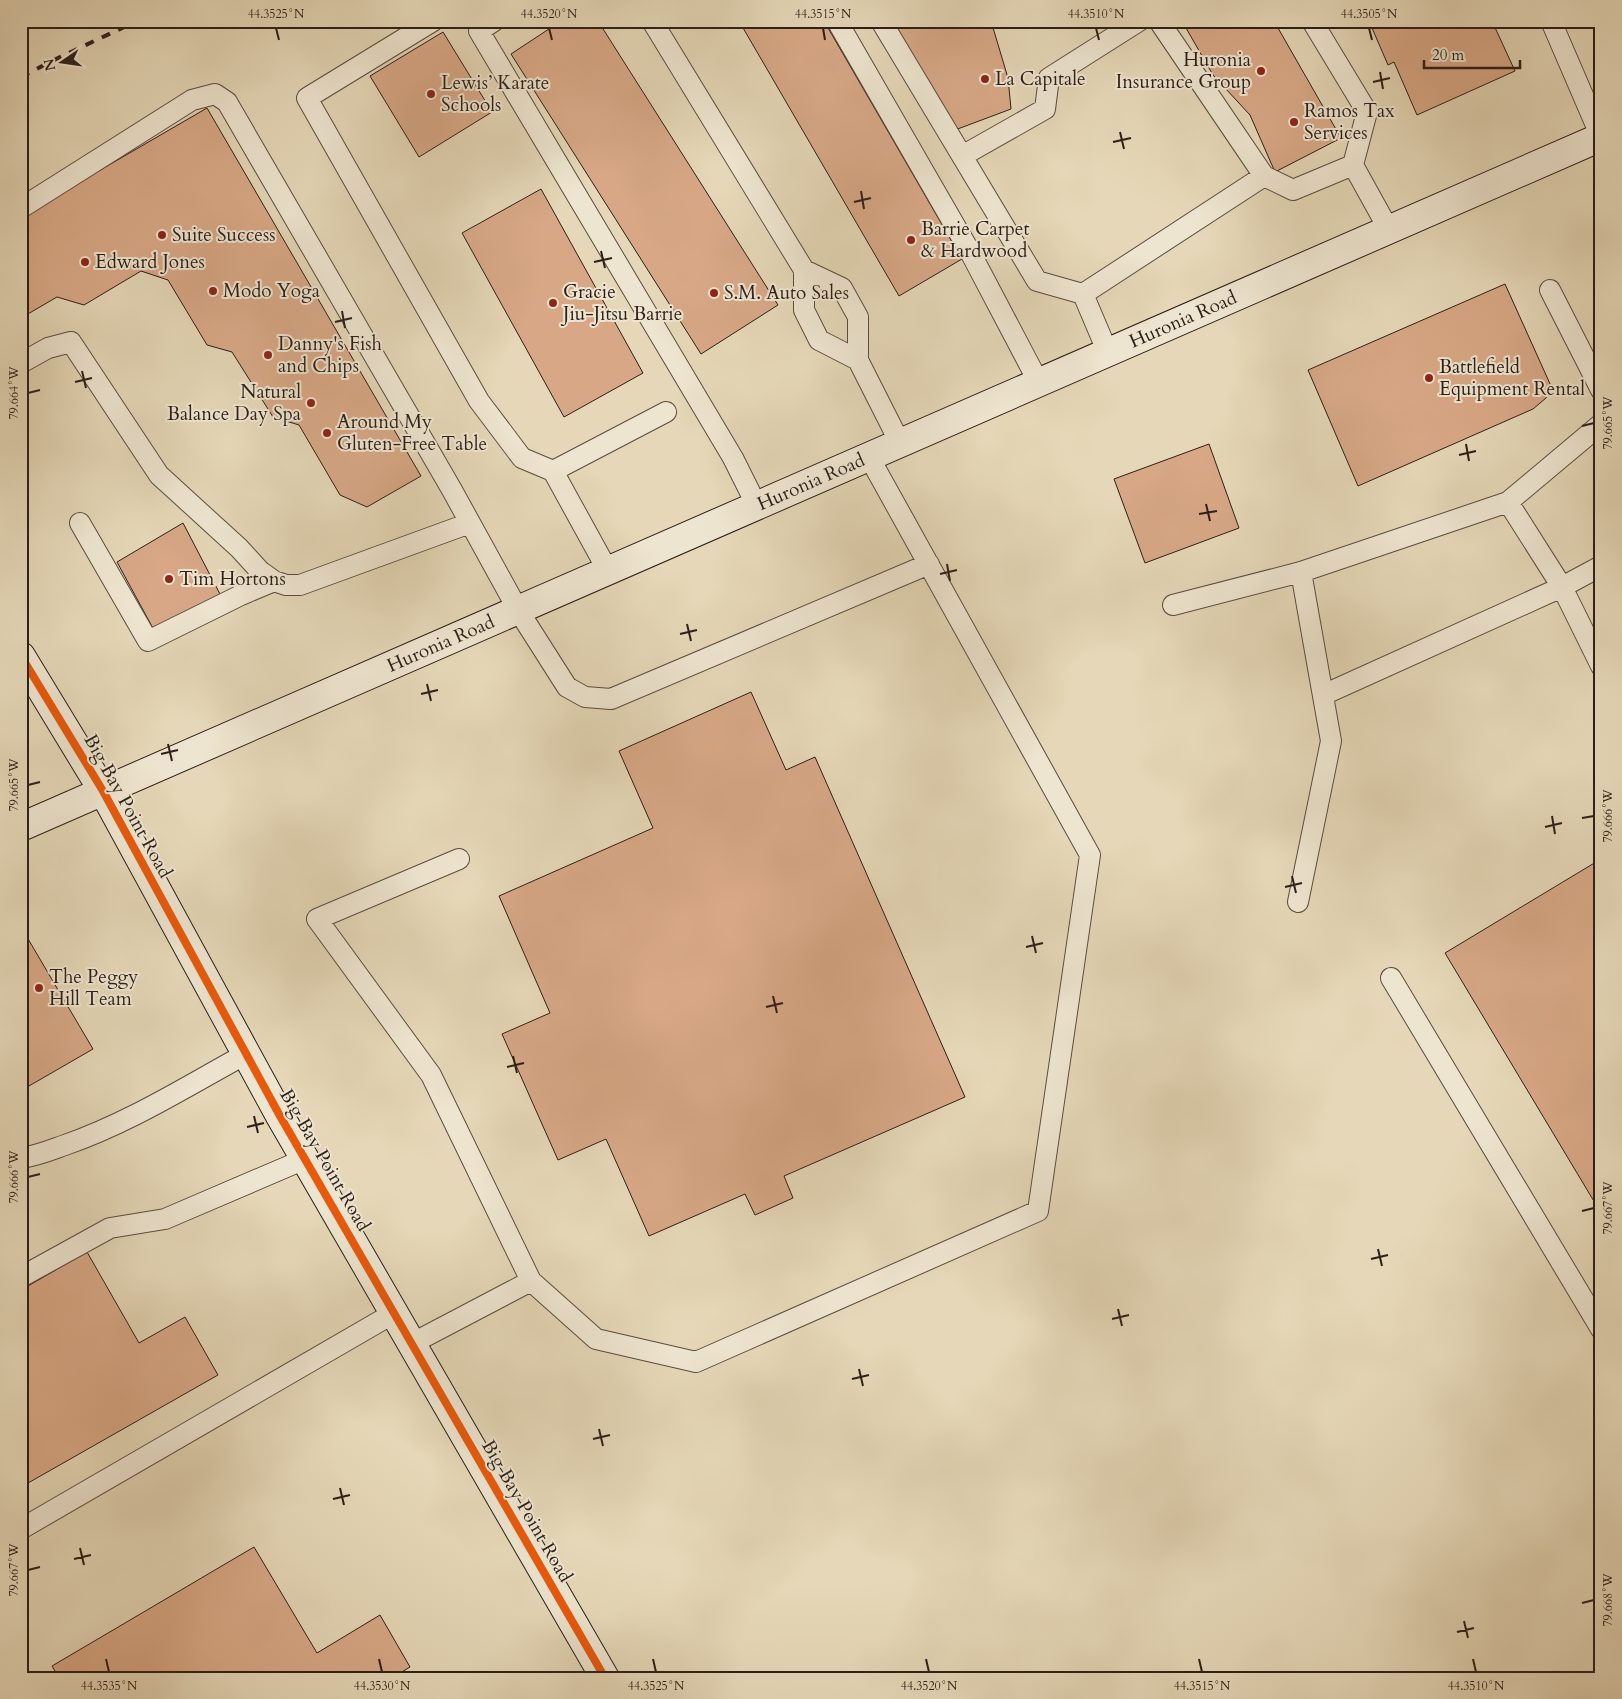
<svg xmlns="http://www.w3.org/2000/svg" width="1622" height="1699" font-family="Cardo,serif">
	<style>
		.building { fill: #d8a886; stroke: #2c1f19 }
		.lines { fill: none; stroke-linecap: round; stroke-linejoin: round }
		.lane-casing { stroke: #5a4d40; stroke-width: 22 }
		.secondary-casing { stroke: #2c1f19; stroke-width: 30 }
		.lane { stroke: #eee5d0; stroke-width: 20 }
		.secondary { stroke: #eee5d0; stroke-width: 28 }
		.rail { stroke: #2c1f19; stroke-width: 4; stroke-dasharray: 9 9; stroke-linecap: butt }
		.cycleway-casing { stroke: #eee5d0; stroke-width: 11 }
		.cycleway { stroke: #e8590c; stroke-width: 8 }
		.ticks { fill: none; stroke: #2c1f19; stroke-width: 2 }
		.poi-dot { fill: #8f2418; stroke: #eee5d0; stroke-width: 2 }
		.labels { text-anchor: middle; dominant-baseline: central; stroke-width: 4; stroke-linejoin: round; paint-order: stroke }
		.poi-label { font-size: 19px; fill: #2c1f19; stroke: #eee5d0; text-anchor: start }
		.street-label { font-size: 19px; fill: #2c1f19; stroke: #eee5d0 }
		.neatline { fill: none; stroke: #2c1f19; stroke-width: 2 }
		.ticks-label { font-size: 12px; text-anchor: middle; fill: #2c1f19 }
	</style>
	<rect width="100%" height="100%" fill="#e5d7b7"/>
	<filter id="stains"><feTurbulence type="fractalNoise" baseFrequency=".004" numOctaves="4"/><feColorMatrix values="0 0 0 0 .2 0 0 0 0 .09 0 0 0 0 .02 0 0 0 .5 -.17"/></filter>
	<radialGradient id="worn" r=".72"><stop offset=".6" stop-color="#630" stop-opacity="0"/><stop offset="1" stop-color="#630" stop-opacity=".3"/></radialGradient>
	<path class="building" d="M561,21H598L778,305L701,354L511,54Z
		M739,21H824L962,259L899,296Z
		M891,21H991L1008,78L1011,109L955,130Z
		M1182,21H1274L1341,138L1275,172L1250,115L1213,75Z
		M1369,21H1492L1515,71L1417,115L1394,62L1388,65Z
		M443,32L492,112L419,157L370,76Z
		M207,108L421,476L367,507L340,495L299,425L273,417L232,352L207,345L168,280L141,271L84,305L57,297L21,318V216Z
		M541,189L643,373L564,417L462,233Z
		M1505,284L1551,386L1546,398L1533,409L1358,486L1308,370Z
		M1209,444L1239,528L1145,563L1114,479Z
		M183,523L221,596L155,632L117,562Z
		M751,692L786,770L815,757L965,1097L784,1176L793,1198L755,1215L745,1194L649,1236L606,1139L558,1160L502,1034L550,1013L499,896L653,828L619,751Z
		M1601,859V1213L1445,953Z
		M21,927L93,1049L22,1090H21Z
		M87,1252L139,1343L185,1317L218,1375L21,1487V1290Z
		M254,1547L317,1653L380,1615L410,1667L392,1678H59L52,1666Z"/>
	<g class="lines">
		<defs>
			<path id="lane" d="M433,21L307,98L479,401L522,458L553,471L608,571
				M494,21L479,31L733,458L757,506
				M652,21L804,270
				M837,21L969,250L1039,383
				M881,21L1037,281L1083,294L1108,353
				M1159,21L1264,176
				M1312,21L1367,112L1353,165L1389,230
				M1551,21L1601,137
				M962,156L1045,109L1049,78L1139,21
				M21,208L192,100L215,94L227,102L452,490L518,610L567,687L585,697L611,699L929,564
				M1550,290L1601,390
				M1083,294L1264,176L1293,190L1353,165
				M858,360L819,340L804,310V270L842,288L858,317V360L900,443
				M21,363L48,348L71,342L159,475L239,548L260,571L274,581L286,585H300L470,523
				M553,471L666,412
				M1508,502L1562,587L1601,666
				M80,523L148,641L241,595L274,581
				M1173,605L1301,572L1508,502L1601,424
				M1323,695L1562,587L1601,566
				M459,859L317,919L431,1075L531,1281L596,1339L696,1362L1038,1211L1090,855L869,457
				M1298,902L1331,741L1301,572
				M1391,978L1601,1329
				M21,1158C37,1156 51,1150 65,1145C129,1123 187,1086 246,1054
				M21,1277L110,1228L165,1219L305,1159
				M411,1344L531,1281
				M21,1529L394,1313"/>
			<g id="secondary">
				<path d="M21,656L103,791L280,1116L605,1678"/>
				<path id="s1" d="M21,827L1601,137"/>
			</g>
		</defs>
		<use href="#lane" class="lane-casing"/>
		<use href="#secondary" class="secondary-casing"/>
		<use href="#lane" class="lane"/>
		<use href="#secondary" class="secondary"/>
		<path class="rail" d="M21,77L56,59L137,21"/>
		<defs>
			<path id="cycleway" d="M21,656L103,791L280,1116L605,1678"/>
		</defs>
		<use href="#cycleway" class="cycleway-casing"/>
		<use href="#cycleway" class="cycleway"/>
	</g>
	<path class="ticks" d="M276,28L279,40M549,28L552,40M823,28L825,40M1096,28L1099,40M1369,28L1372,40M1380,72L1383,89M1373,82L1390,78M1120,132L1124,149M1113,142L1131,138M861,191L864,209M854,202L871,198M601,251L605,268M594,262L612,258M342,311L345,328M335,322L352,318M82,371L86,388M75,382L92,378M28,393L40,390M1582,426L1594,423M1466,444L1469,461M1459,455L1476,451M1206,504L1210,521M1199,514L1217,511M947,564L950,581M940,574L957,570M687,624L691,641M680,634L697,630M427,684L431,701M421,694L438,690M168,744L172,761M161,754L178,750M28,785L40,782M1552,816L1555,834M1582,818L1594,816M1545,827L1562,823M1292,876L1296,893M1285,887L1302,883M1032,936L1036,953M1026,947L1043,943M773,996L777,1013M766,1007L783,1003M513,1056L517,1073M507,1067L524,1063M254,1116L258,1133M247,1127L264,1123M28,1177L40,1174M1582,1211L1594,1208M1378,1249L1382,1266M1371,1259L1388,1255M1118,1309L1122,1326M1112,1319L1129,1315M859,1369L863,1386M852,1379L869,1375M599,1429L603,1446M593,1439L610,1435M340,1488L344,1505M333,1499L350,1495M80,1548L84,1565M74,1559L91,1555M28,1570L40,1567M1582,1603L1594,1600M1464,1621L1468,1638M1457,1632L1474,1628M106,1659L109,1672M379,1659L382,1672M653,1659L656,1672M926,1659L929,1672M1199,1659L1202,1672M1473,1659L1476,1672"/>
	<g class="poi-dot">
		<circle cx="1261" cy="71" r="5"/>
		<circle cx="985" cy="79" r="5"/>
		<circle cx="431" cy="94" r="5"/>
		<circle cx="1294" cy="122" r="5"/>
		<circle cx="162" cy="235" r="5"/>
		<circle cx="911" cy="240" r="5"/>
		<circle cx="85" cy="262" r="5"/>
		<circle cx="213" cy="291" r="5"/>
		<circle cx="714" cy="293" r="5"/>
		<circle cx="553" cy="303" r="5"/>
		<circle cx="268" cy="355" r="5"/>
		<circle cx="1429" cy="378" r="5"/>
		<circle cx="311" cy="403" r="5"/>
		<circle cx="327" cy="433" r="5"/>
		<circle cx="169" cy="579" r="5"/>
		<circle cx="39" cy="988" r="5"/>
	</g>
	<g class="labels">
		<g class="poi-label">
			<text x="1251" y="60" text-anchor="end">Huronia<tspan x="1251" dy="22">Insurance Group</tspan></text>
			<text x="995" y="79">La Capitale</text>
			<text x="441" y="83">Lewis’ Karate<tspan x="441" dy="22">Schools</tspan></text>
			<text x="1304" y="111">Ramos Tax<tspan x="1304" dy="22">Services</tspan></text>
			<text x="921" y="229">Barrie Carpet<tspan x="921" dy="22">&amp; Hardwood</tspan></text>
			<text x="172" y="235">Suite Success</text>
			<text x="95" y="262">Edward Jones</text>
			<text x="223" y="291">Modo Yoga</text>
			<text x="563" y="292">Gracie<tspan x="563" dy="22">Jiu-Jitsu Barrie</tspan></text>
			<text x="724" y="293">S.M. Auto Sales</text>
			<text x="278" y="344">Danny's Fish<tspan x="278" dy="22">and Chips</tspan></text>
			<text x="1439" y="367">Battlefield<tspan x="1439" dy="22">Equipment Rental</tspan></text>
			<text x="301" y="392" text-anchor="end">Natural<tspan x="301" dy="22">Balance Day Spa</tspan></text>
			<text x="337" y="422">Around My<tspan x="337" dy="22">Gluten-Free Table</tspan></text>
			<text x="179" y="579">Tim Hortons</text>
			<text x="49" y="977">The Peggy<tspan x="49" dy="22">Hill Team</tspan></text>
		</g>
		<g class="street-label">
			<text stroke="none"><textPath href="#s1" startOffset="1268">Huronia Road</textPath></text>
			<text stroke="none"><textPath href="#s1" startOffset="862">Huronia Road</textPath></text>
			<text stroke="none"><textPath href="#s1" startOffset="458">Huronia Road</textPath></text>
			<text transform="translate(128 806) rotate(61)">Big Bay Point Road</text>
			<text transform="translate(325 1160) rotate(60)">Big Bay Point Road</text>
			<text transform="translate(527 1511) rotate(60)">Big Bay Point Road</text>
		</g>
	</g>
	<rect width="1622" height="1699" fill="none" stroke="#e5d7b7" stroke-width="55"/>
	<g transform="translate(62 62) rotate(257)" stroke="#eee5d0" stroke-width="4" paint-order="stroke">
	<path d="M0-4L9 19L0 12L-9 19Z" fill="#2c1f19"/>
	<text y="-8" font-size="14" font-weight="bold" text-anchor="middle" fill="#2c1f19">N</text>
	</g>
	<path d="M1424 60v8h96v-8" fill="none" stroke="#2c1f19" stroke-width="2.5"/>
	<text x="1432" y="60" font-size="15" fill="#2c1f19" stroke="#eee5d0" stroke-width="4" paint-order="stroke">20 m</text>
	<rect x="28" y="28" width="1566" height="1644" class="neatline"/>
	<g class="ticks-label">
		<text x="276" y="18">44.3525°N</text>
		<text x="549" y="18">44.3520°N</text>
		<text x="823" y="18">44.3515°N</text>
		<text x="1096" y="18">44.3510°N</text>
		<text x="1369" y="18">44.3505°N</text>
		<text transform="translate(14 393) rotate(-90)" y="4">79.664°W</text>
		<text transform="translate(1608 423) rotate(-90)" y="4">79.665°W</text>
		<text transform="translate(14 785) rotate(-90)" y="4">79.665°W</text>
		<text transform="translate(1608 816) rotate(-90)" y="4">79.666°W</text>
		<text transform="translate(14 1177) rotate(-90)" y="4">79.666°W</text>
		<text transform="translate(1608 1208) rotate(-90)" y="4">79.667°W</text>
		<text transform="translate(14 1570) rotate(-90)" y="4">79.667°W</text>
		<text transform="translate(1608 1600) rotate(-90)" y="4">79.668°W</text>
		<text x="109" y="1690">44.3535°N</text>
		<text x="382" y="1690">44.3530°N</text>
		<text x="656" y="1690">44.3525°N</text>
		<text x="929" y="1690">44.3520°N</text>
		<text x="1202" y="1690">44.3515°N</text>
		<text x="1476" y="1690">44.3510°N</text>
	</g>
	<rect width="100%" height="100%" filter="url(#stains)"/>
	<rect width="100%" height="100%" fill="url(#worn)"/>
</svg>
